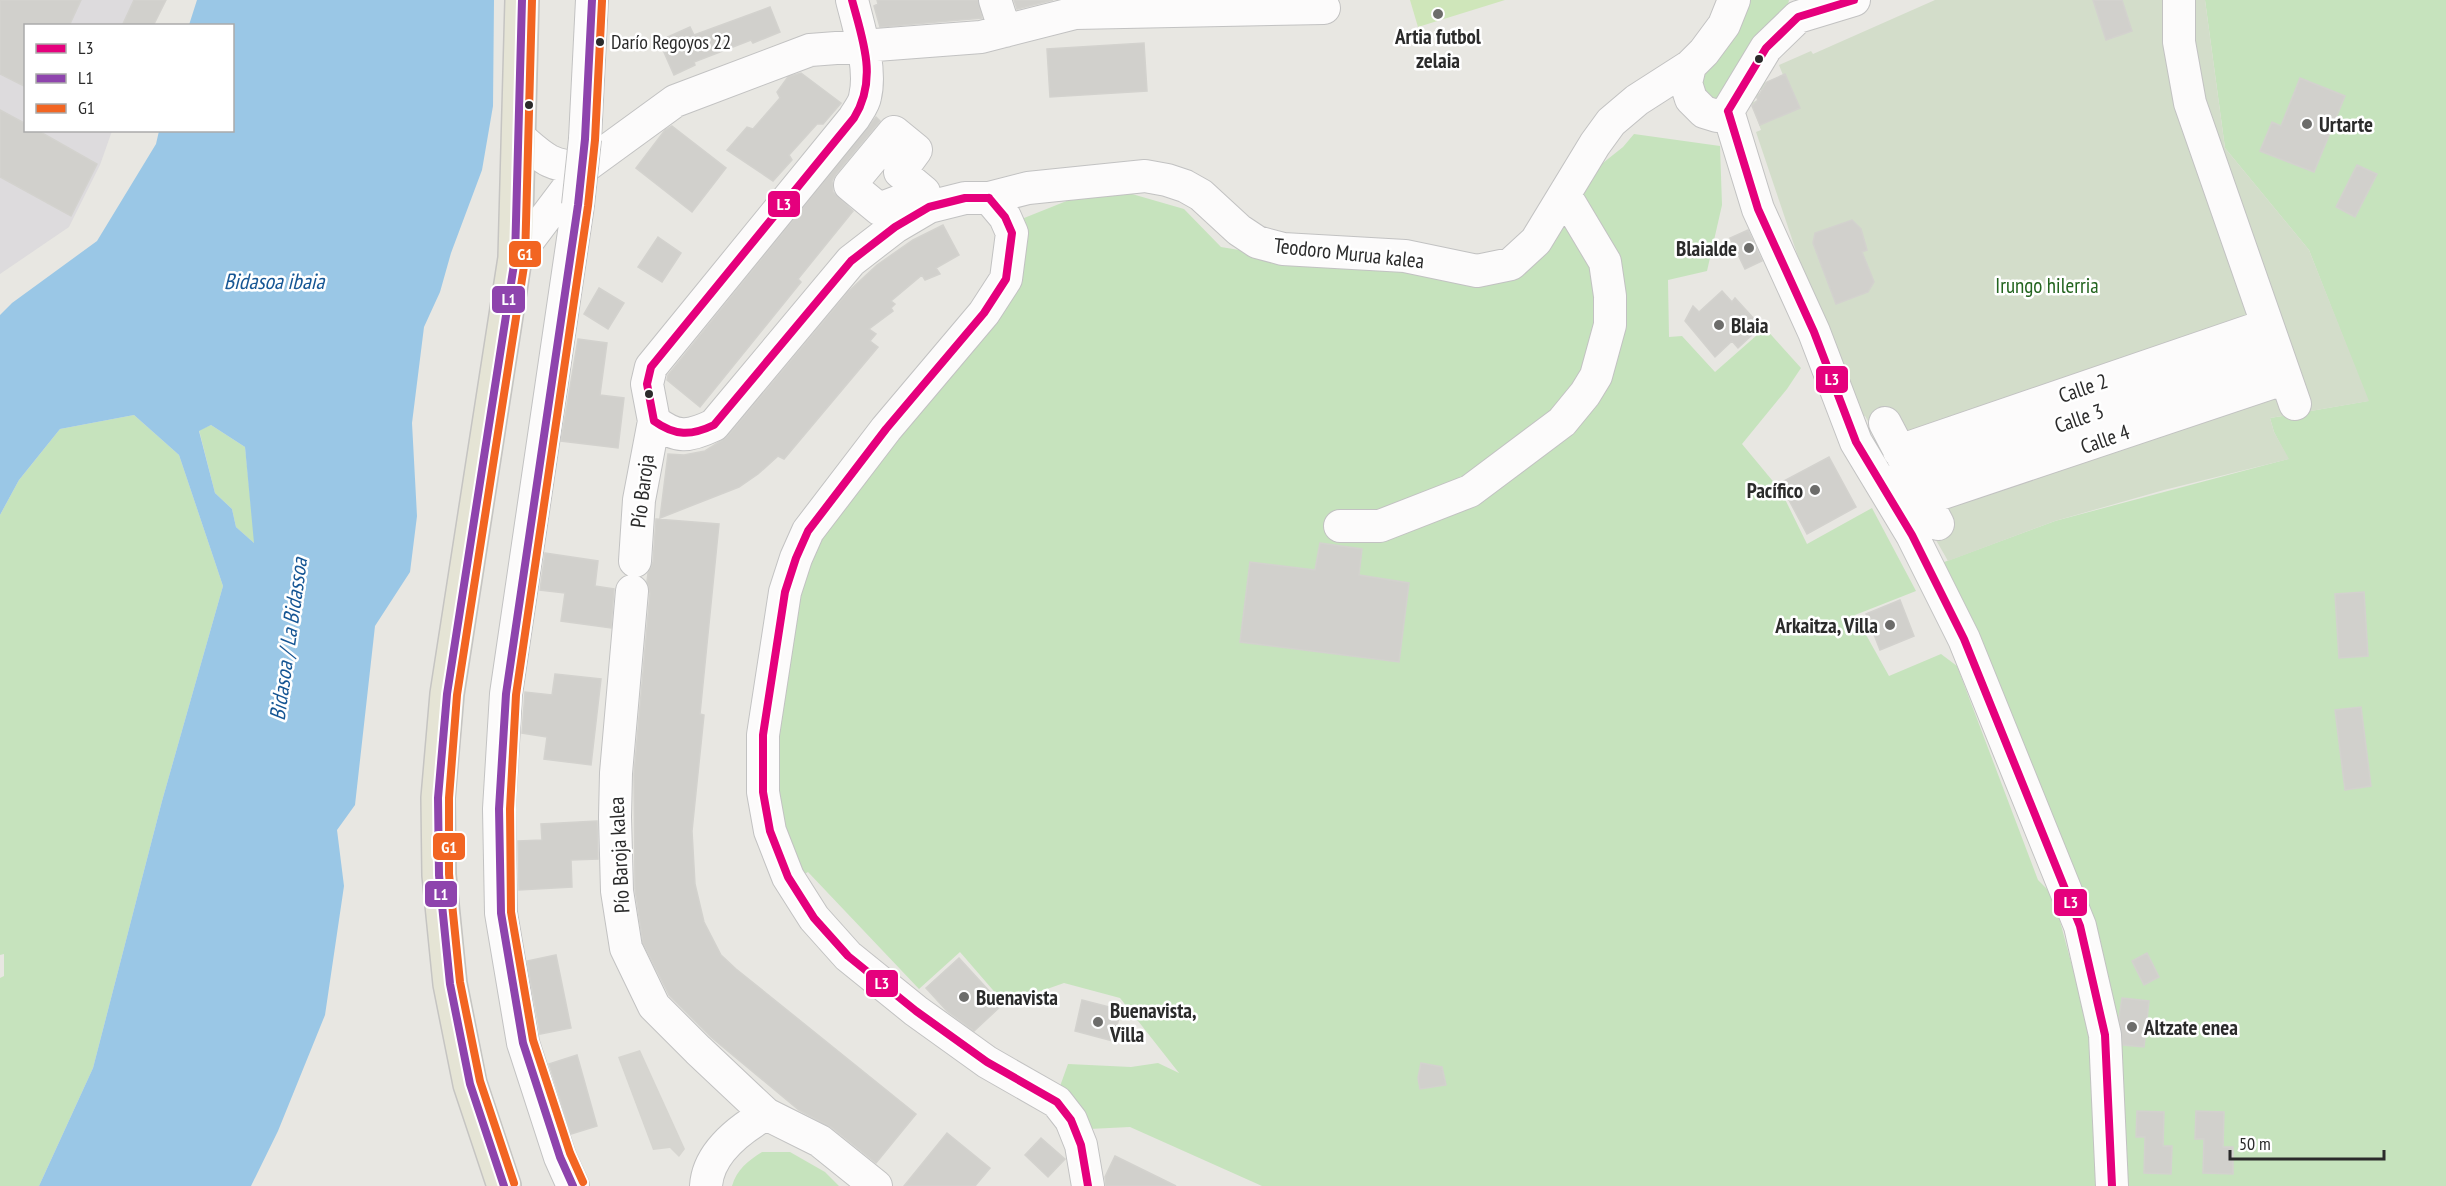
<svg xmlns="http://www.w3.org/2000/svg" width="2446" height="1186" font-family="'PT Sans Narrow',sans-serif">
	<style>
		.industrial { fill: #dddbdd }
		.green { fill: #c6e3bd }
		.cemetery { fill: #d3ddca }
		.pitch { fill: #cfe6ba }
		.plaza { fill: #d6d5d0 }
		.water { fill: #9ac7e6; fill-rule: evenodd }
		.building { fill: #d1d0cc; stroke: #d3d2ce; stroke-width: 1.5 }
		.lines { fill: none; stroke-linecap: round; stroke-linejoin: round }
		.minor-casing { stroke: #c2c2c2; stroke-width: 34 }
		.major-casing { stroke: #c5c4c2; stroke-width: 36 }
		.minor { stroke: #fcfbfb; stroke-width: 32 }
		.major { stroke: #e5e4d5; stroke-width: 33 }
		.minor-bridge-casing { stroke: #c2c2c2; stroke-width: 34; stroke-linecap: butt }
		.minor-bridge { stroke: #fcfbfb; stroke-width: 32 }
		.bus-1-casing { stroke: #fff; stroke-width: 12 }
		.bus-2-casing { stroke: #fff; stroke-width: 12 }
		.bus-3-casing { stroke: #fff; stroke-width: 12 }
		.bus-1 { stroke: #e5007d; stroke-width: 8 }
		.bus-2 { stroke: #8e44ad; stroke-width: 8 }
		.bus-3 { stroke: #f26522; stroke-width: 8 }
		.poi-dot { fill: #6d6d6b; stroke: #fff; stroke-width: 2 }
		.bus-dot { fill: #2b2b2b; stroke: #fff; stroke-width: 2 }
		.labels { text-anchor: middle; dominant-baseline: central; stroke-width: 5; stroke-linejoin: round; paint-order: stroke }
		.bus-label { font-size: 20px; fill: #2b2b2b; stroke: #fff; text-anchor: start }
		.poi-label { font-size: 21px; font-weight: bold; fill: #2b2b2b; stroke: #fff; text-anchor: start }
		.street-label { font-size: 21px; fill: #2b2b2b; stroke: #fff }
		.park-label { font-size: 21px; fill: #23641f; stroke: #fff }
		.water-label { font-size: 22px; font-style: italic; fill: #165694; stroke: #fff }
		.line-badge { stroke: #fff; stroke-width: 2 }
		.badge-label { font-size: 16px; text-anchor: middle; font-weight: bold; fill: #fff }
	</style>
	<rect width="100%" height="100%" fill="#e8e7e2"/>
	<path class="industrial" d="M0,0H159L150,25L26,26V130L112,131L100,165L69,227L0,274Z"/>
	<path class="green" d="M1748,0H1789L1786,14L1723,99L1711,100L1699,82Z
		M2205,0H2446V1186H2104L2105,1035L1936,565L2055,521L2288,459L2274,432L2270,418L2368,401L2309,250L2225,148Z
		M1634,134L1720,146L1722,205L1707,271L1668,280L1669,337L1682,336L1715,372L1765,328L1801,368L1787,389L1742,444L1781,491L1807,544L1872,508L1916,591L1855,615L1889,676L1941,654L1957,666L2038,880L2053,895L2094,1048L2100,1186H1262L1130,1127L1089,1129L1059,1089L1068,1064L1131,1067L1158,1063L1179,1073L1120,998L1064,983L1005,1004L960,952L919,989L808,872L797,878L780,838L779,707L795,592L852,475L987,284L1014,222L1084,194H1132L1184,209L1221,247L1294,259L1497,274L1569,190L1623,147Z
		M134,415L179,455L223,586L162,801L93,1068L39,1186H0V978L4,976V954L0,955V515L19,480L60,429Z
		M211,425L245,447L255,544L236,527L232,509L215,493L199,430Z
		M762,1152H790L825,1172L839,1186H732C737,1169 748,1161 762,1152Z"/>
	<path class="cemetery" d="M1935,0H2205L2225,148L2309,250L2369,401L2270,418L2274,432L2289,459L2164,490L2055,521L1948,561L1865,416L1853,420L1756,132L1761,130L1751,103L1758,100L1755,95L1762,92L1759,85L1783,75L1779,65L1811,51L1813,54Z"/>
	<path class="pitch" d="M1410,0H1505L1418,27Z"/>
	<path class="plaza" d="M640,1050L685,1149L679,1157L670,1148L653,1150L618,1057Z"/>
	<path class="water" d="M197,0H494L493,106L482,170L451,253L440,292L424,327L412,423L417,516L410,572L375,626L355,805L337,830L344,886L325,1015L278,1131L251,1186H39L93,1068L162,801L223,586L179,455L134,415L60,429L19,480L0,515V315L12,303L97,241L156,144L159,131L232,130V26L189,25ZM211,425L245,447L254,543L236,527L232,509L215,493L199,431Z"/>
	<path class="building" d="M0,0H81L69,26H26V87L0,74Z
		M134,0H166L153,26H122Z
		M877,0H978L982,18L880,27L874,6L878,4Z
		M1014,0H1053L1017,9Z
		M2093,0H2122L2132,31L2106,40Z
		M770,7L780,32L753,43L751,40L694,62L695,65L674,75L659,41L690,27L694,35Z
		M1144,43L1147,91L1050,97L1047,49Z
		M801,73L841,103L823,124H817L789,155L792,160L773,181L727,150L747,127L753,129L780,98L777,92L788,77Z
		M1785,74L1800,108L1760,125L1752,106L1758,100L1757,98L1767,82Z
		M2300,78L2345,96L2314,172L2260,151L2272,122L2281,126Z
		M0,110L26,124V130H37L97,164L71,216L0,177Z
		M876,117L880,121L836,174L832,181L833,192L853,211L798,279L801,282L700,407L667,380L668,375Z
		M672,126L726,168L692,212L636,168L665,130Z
		M2357,165L2377,174L2355,217L2336,207Z
		M1852,220L1861,229L1867,250L1862,252L1874,282L1868,292L1836,304L1813,243L1815,233Z
		M943,225L959,255L936,268L940,274L925,280L922,275L891,301L895,304L891,308L893,311L869,329L876,334L870,341L878,347L784,459L778,456L758,474L739,487L660,518L668,454L684,455L705,451L727,437L849,291L877,265L913,240Z
		M1748,230L1762,261L1745,269L1730,238Z
		M658,237L681,253L662,282L638,267Z
		M599,288L624,303L608,329L584,314Z
		M1722,291L1732,302L1735,298L1755,320L1746,328L1752,335L1738,348L1732,341L1715,357L1685,321L1693,306L1699,312Z
		M578,339L607,343L600,395L624,398L618,448L561,441Z
		M1829,457L1856,507L1807,534L1780,483Z
		M656,519L719,524L700,714L704,715L692,831L695,884L704,922L721,955L736,969L916,1114L876,1163L831,1127L799,1110L711,1037L669,995L643,943L635,889L634,774L650,593L647,582L648,573L653,562Z
		M1320,543L1362,549L1359,575L1409,583L1399,662L1240,642L1250,562L1315,570Z
		M545,553L598,561L595,586L614,589L611,628L561,621L565,593L540,590Z
		M2364,592L2368,656L2339,658L2335,594Z
		M1900,600L1914,636L1880,650L1866,614Z
		M555,674L601,679L591,765L544,759L547,737L522,733L525,692L552,695Z
		M2361,707L2371,786L2345,790L2335,710Z
		M597,821L598,859L571,860L572,887L519,890L518,841L542,840L541,824Z
		M2147,953L2159,977L2144,985L2132,961Z
		M556,955L571,1028L540,1034L527,961Z
		M959,958L1002,1005L974,1031L947,1011L926,988Z
		M2122,998L2149,1001L2144,1047L2123,1045L2119,1018Z
		M1082,1000L1121,1010L1113,1041L1075,1031Z
		M577,1055L597,1126L571,1134L549,1064Z
		M1421,1063L1442,1067L1446,1085L1420,1089L1418,1078Z
		M2137,1111L2164,1112L2163,1146H2172L2171,1174L2144,1173L2145,1137H2136Z
		M2196,1111L2224,1112L2223,1147H2233V1174L2203,1173L2204,1139H2195Z
		M947,1133L990,1168L975,1186H904Z
		M1041,1138L1065,1159L1048,1177L1025,1155Z
		M1115,1156L1176,1186H1106L1105,1177Z"/>
	<g class="lines">
		<defs>
			<path id="minor" d="M852,0C859,28 872,69 865,97C864,104 858,111 854,118L651,367L647,384L654,421C677,439 689,437 714,425L851,261L895,227L929,207L965,198H989L1028,188L1145,176L1167,180L1185,186L1201,195L1239,230L1257,242L1283,249L1405,256L1477,271L1511,264L1536,241L1595,144L1611,122L1637,100L1690,66
				M995,0L1005,31
				M1734,0L1724,25L1704,52L1690,66L1686,83L1691,99L1704,112L1717,116L1728,111L1766,48L1798,17L1854,0
				M2179,0V42L2190,103L2295,404
				M1728,111L1758,209L1814,332L1856,442L1912,535L1964,639L2080,926L2105,1035L2112,1186
				M894,132L916,150L900,172L924,192L879,209L850,185Z
				M520,138C544,159 550,166 583,168
				M585,139L592,0
				M989,198L1005,217L1012,233L1006,279L984,313L886,429L808,531L796,558L785,592L763,735V792L770,831L788,877L814,918L848,956L916,1011L987,1062L1057,1102L1071,1120L1081,1145L1088,1186
				M515,258L583,168L675,101L810,50L981,37L1075,13L1324,8
				M1885,423L1938,524
				M1899,451L2267,325
				M1882,485L2276,351
				M1925,499L2286,378
				M1340,526H1380L1470,491L1562,422L1585,394L1596,376L1610,325V296L1605,262L1565,195
				M635,561L639,500L654,421
				M632,591L616,773L615,817L617,891L626,948L654,1006L698,1050L766,1114L820,1141L876,1186
				M573,1186L560,1157L523,1043L501,913L499,809L506,694L578,205
				M706,1186C708,1153 740,1129 766,1114"/>
			<path id="major" d="M504,1186L470,1084L450,984L439,875L438,798L447,694L515,258L522,0"/>
		</defs>
		<use href="#minor" class="minor-casing"/>
		<use href="#major" class="major-casing"/>
		<use href="#minor" class="minor"/>
		<use href="#major" class="major"/>
		<defs>
			<path id="minor-bridge" d="M578,205L585,139"/>
		</defs>
		<use href="#minor-bridge" class="minor-bridge-casing"/>
		<use href="#minor-bridge" class="minor-bridge"/>
		<defs>
			<path id="bus-1" d="M852,0C863,41 878,79 854,118L651,367L647,384L654,421C675,436 691,436 714,425L851,261L895,227L929,207L965,198H989
				M1728,111L1758,209L1814,332L1856,442L1912,535L1964,639L2080,926L2105,1035L2112,1186
				M1728,111L1766,48L1798,17L1854,0
				M989,198L1005,217L1012,233L1006,279L984,313L886,429L808,531L796,558L785,592L763,735V792L770,831L788,877L814,918L848,956L916,1011L987,1062L1057,1102L1071,1120L1081,1145L1088,1186"/>
			<path id="bus-2" d="M504,1186L470,1084L450,984L439,875L438,798L447,694L515,258L522,0
				M573,1186L560,1157L523,1043L501,913L499,809L506,694L578,205L585,139L592,0"/>
			<path id="bus-3" d="M583,1182L570,1153L533,1040L511,912L510,809L516,695L588,206L595,140L602,1
				M514,1183L480,1081L460,982L449,874V798L457,695L525,260L532,0"/>
		</defs>
		<use href="#bus-1" class="bus-1-casing"/>
		<use href="#bus-2" class="bus-2-casing"/>
		<use href="#bus-3" class="bus-3-casing"/>
		<use href="#bus-1" class="bus-1"/>
		<use href="#bus-2" class="bus-2"/>
		<use href="#bus-3" class="bus-3"/>
	</g>
	<g class="poi-dot">
		<circle cx="1438" cy="14" r="6"/>
		<circle cx="2307" cy="124" r="6"/>
		<circle cx="1749" cy="248" r="6"/>
		<circle cx="1719" cy="325" r="6"/>
		<circle cx="1815" cy="490" r="6"/>
		<circle cx="1890" cy="625" r="6"/>
		<circle cx="964" cy="997" r="6"/>
		<circle cx="1098" cy="1022" r="6"/>
		<circle cx="2132" cy="1027" r="6"/>
	</g>
	<g class="bus-dot">
		<circle cx="600" cy="42" r="5"/>
		<circle cx="1759" cy="59" r="5"/>
		<circle cx="529" cy="105" r="5"/>
		<circle cx="649" cy="394" r="5"/>
	</g>
	<g class="labels">
		<g class="bus-label">
			<text x="611" y="42">Darío Regoyos 22</text>
		</g>
		<g class="poi-label">
			<text x="1438" y="36" text-anchor="middle">Artia futbol<tspan x="1438" dy="24">zelaia</tspan></text>
			<text x="2319" y="124">Urtarte</text>
			<text x="1737" y="248" text-anchor="end">Blaialde</text>
			<text x="1731" y="325">Blaia</text>
			<text x="1803" y="490" text-anchor="end">Pacífico</text>
			<text x="1878" y="625" text-anchor="end">Arkaitza, Villa</text>
			<text x="976" y="997">Buenavista</text>
			<text x="1110" y="1010">Buenavista,<tspan x="1110" dy="24">Villa</tspan></text>
			<text x="2144" y="1027">Altzate enea</text>
		</g>
		<g class="street-label">
			<text transform="translate(1349 253) rotate(6)">Teodoro Murua kalea</text>
			<text transform="translate(2083 388) rotate(-19)">Calle 2</text>
			<text transform="translate(2079 418) rotate(-19)">Calle 3</text>
			<text transform="translate(2105 439) rotate(-19)">Calle 4</text>
			<text transform="translate(642 491) rotate(-83)">Pío Baroja</text>
			<text transform="translate(619 855) rotate(-93)">Pío Baroja kalea</text>
		</g>
		<g class="park-label">
			<text x="2047" y="285">Irungo hilerria</text>
		</g>
		<g class="water-label">
			<text x="274" y="281">Bidasoa ibaia</text>
			<text transform="translate(288 639) rotate(-82)">Bidasoa / La Bidassoa</text>
		</g>
	</g>
	<g class="line-badge">
		<rect x="767" y="190" width="34" height="28" rx="6" fill="#e5007d"/>
		<rect x="508" y="240" width="34" height="28" rx="6" fill="#f26522"/>
		<rect x="491" y="285" width="35" height="29" rx="6" fill="#8e44ad"/>
		<rect x="1815" y="365" width="34" height="29" rx="6" fill="#e5007d"/>
		<rect x="432" y="832" width="34" height="29" rx="6" fill="#f26522"/>
		<rect x="424" y="880" width="34" height="28" rx="6" fill="#8e44ad"/>
		<rect x="2053" y="888" width="35" height="29" rx="6" fill="#e5007d"/>
		<rect x="865" y="969" width="34" height="29" rx="6" fill="#e5007d"/>
	</g>
	<g class="badge-label">
		<text x="784" y="210">L3</text>
		<text x="525" y="260">G1</text>
		<text x="509" y="305">L1</text>
		<text x="1832" y="385">L3</text>
		<text x="449" y="853">G1</text>
		<text x="441" y="900">L1</text>
		<text x="2071" y="908">L3</text>
		<text x="882" y="989">L3</text>
	</g>
	<rect x="24" y="24" width="210" height="108" fill="#ffffff" stroke="#aaaaaa" stroke-width="1.5"/>
	<rect x="36" y="44" width="30" height="9" fill="#e5007d" stroke="#aaaaaa" stroke-width="1.5"/>
	<text x="78" y="54" font-size="18" fill="#2b2b2b">L3</text>
	<rect x="36" y="74" width="30" height="9" fill="#8e44ad" stroke="#aaaaaa" stroke-width="1.5"/>
	<text x="78" y="84" font-size="18" fill="#2b2b2b">L1</text>
	<rect x="36" y="104" width="30" height="9" fill="#f26522" stroke="#aaaaaa" stroke-width="1.5"/>
	<text x="78" y="114" font-size="18" fill="#2b2b2b">G1</text>
	<path d="M2230 1150v9h154v-9" fill="none" stroke="#2b2b2b" stroke-width="3"/>
	<text x="2239" y="1150" font-size="18" fill="#2b2b2b" stroke="#ffffff" stroke-width="4.5" paint-order="stroke">50 m</text>
</svg>
